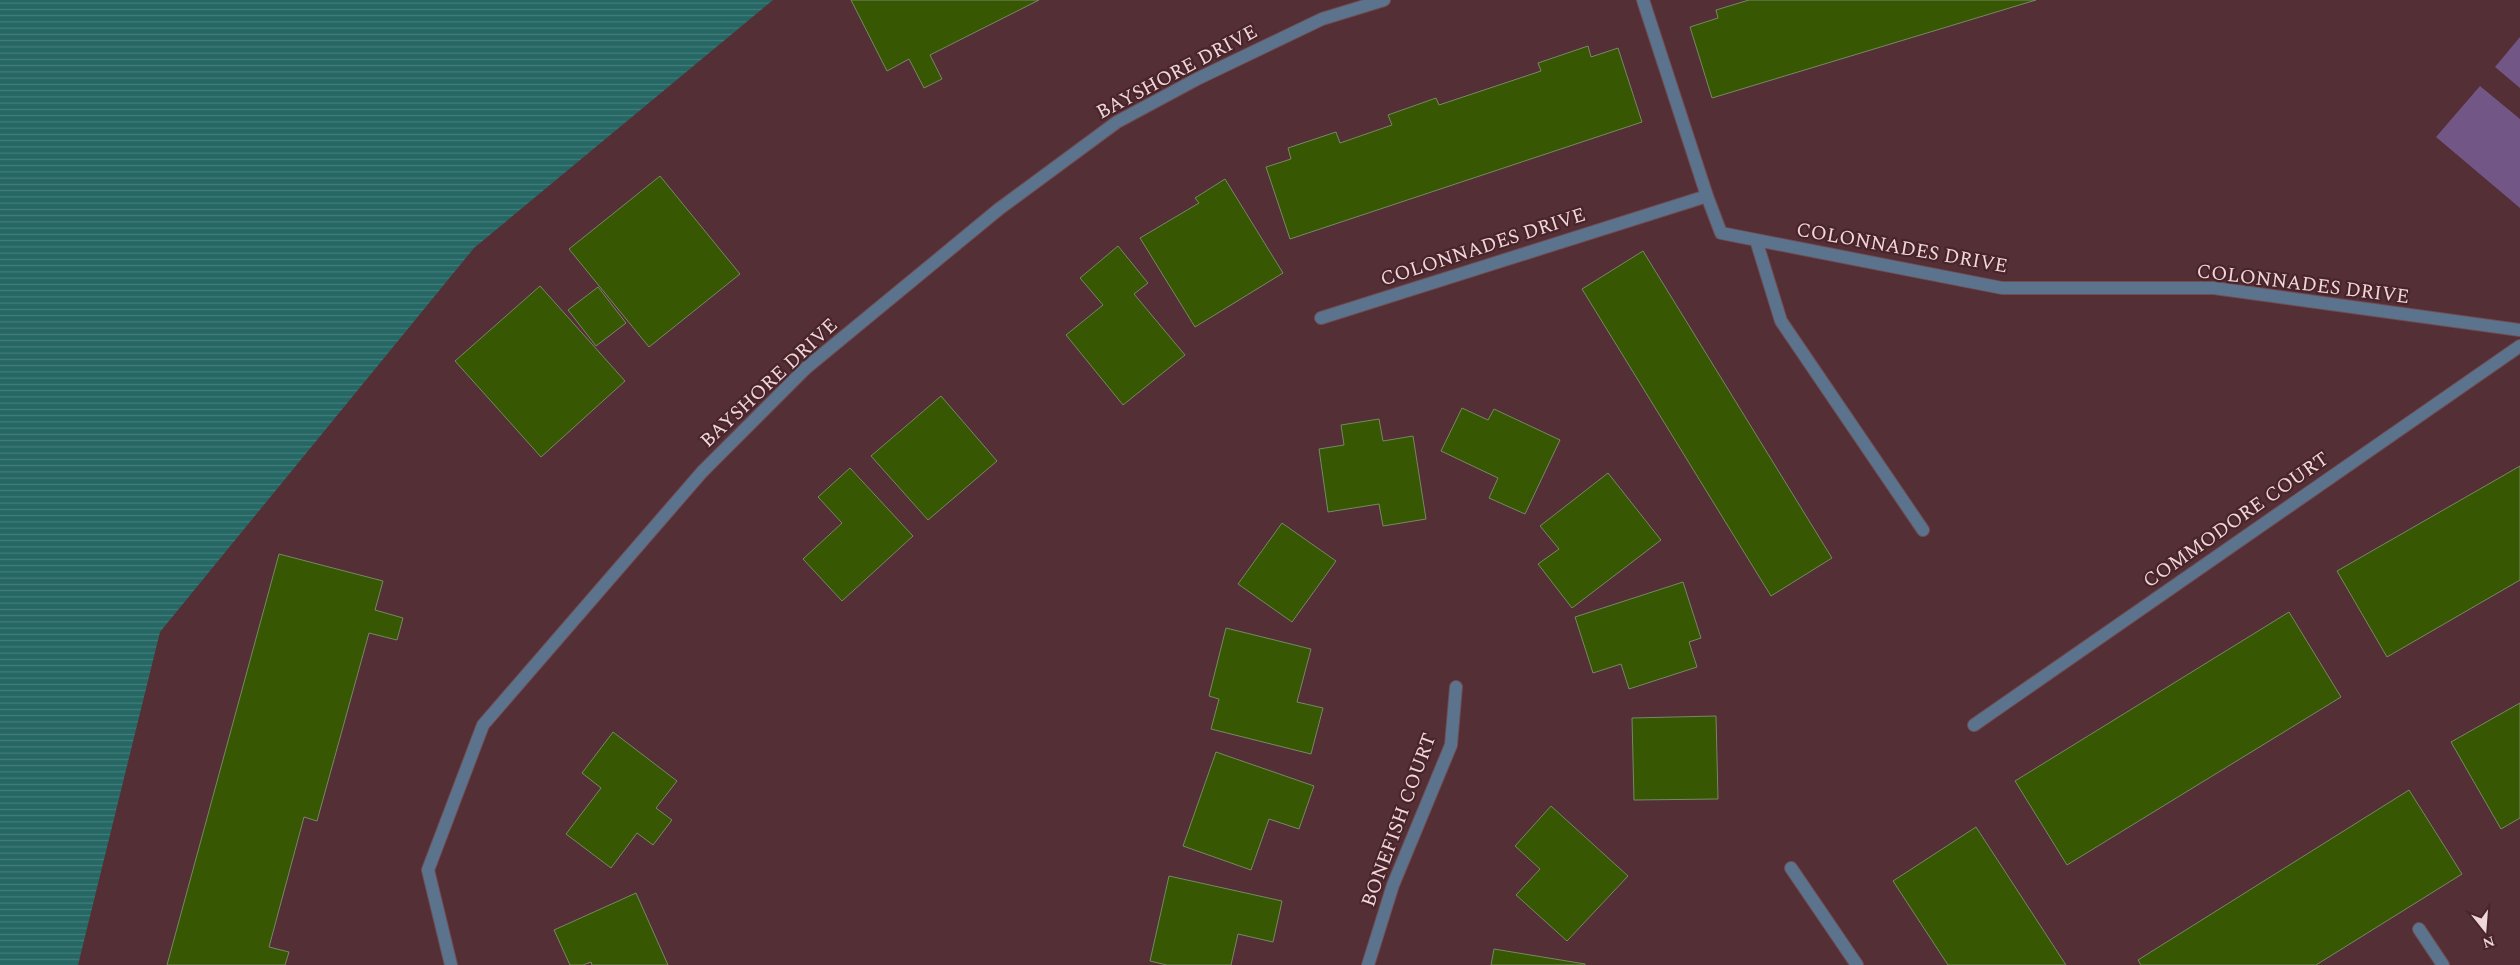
<svg xmlns="http://www.w3.org/2000/svg" width="2520" height="965" font-family="Spectral,serif">
	<style>
		.green { fill: #715686 }
		.water { fill: url(#water-rules) }
		.building { fill: #375702; stroke: #768865 }
		.lines { fill: none; stroke-linecap: round; stroke-linejoin: round }
		.minor-casing { stroke: #704d53; stroke-width: 14 }
		.minor { stroke: #5b738d; stroke-width: 12 }
		.labels { text-anchor: middle; dominant-baseline: central; stroke-width: 4.5; stroke-linejoin: round; paint-order: stroke }
		.street-label { font-size: 20px; fill: #efd7d9; stroke: #49242a }
	</style>
	<defs>
		<pattern id="water-rules" width="6" height="5" patternUnits="userSpaceOnUse" patternTransform="scale(1.25)"><rect width="6" height="5" fill="#256764"/><path d="M0 2.5h6" fill="none" stroke="#457c7a"/></pattern>
	</defs>
	<rect width="100%" height="100%" fill="#542f35"/>
	<path class="green" d="M2520,37V88L2495,67Z
		M2480,86L2520,119V208L2436,137Z"/>
	<path class="water" d="M0,0H773L474,248L160,632L78,965H0Z"/>
	<path class="building" d="M851,0H1039L930,55L942,79L924,88L909,59L887,71Z
		M1749,0H2036L1712,98L1690,27L1718,18L1716,10Z
		M1588,46L1591,57L1618,48L1642,122L1290,239L1266,167L1291,159L1288,148L1336,132L1340,143L1392,125L1388,115L1436,98L1439,105L1541,71L1538,63Z
		M660,176L740,274L649,347L569,249Z
		M1225,179L1283,273L1195,327L1140,238L1199,203L1195,198Z
		M1118,246L1148,283L1134,294L1185,355L1123,405L1066,335L1103,305L1080,278Z
		M1643,251L1832,558L1771,596L1582,289Z
		M540,286L625,381L541,457L455,361Z
		M598,287L626,323L596,346L568,310Z
		M941,396L997,461L928,520L871,456Z
		M1462,408L1488,420L1494,409L1560,440L1525,514L1489,498L1498,478L1441,451Z
		M1379,419L1383,441L1413,436L1426,519L1383,526L1379,504L1328,512L1319,449L1344,445L1341,425Z
		M2520,466V580L2387,657L2337,571Z
		M850,468L913,536L842,601L803,559L842,523L818,497Z
		M1608,473L1661,540L1572,608L1538,564L1559,549L1540,526Z
		M1282,523L1336,561L1292,622L1238,584Z
		M279,554L383,581L375,610L403,618L397,640L369,633L317,821L304,817L269,947L289,952L285,965H167Z
		M1683,582L1701,638L1689,642L1697,667L1629,689L1621,664L1593,673L1575,617Z
		M2289,612L2341,697L2067,865L2015,781Z
		M1226,628L1311,649L1297,702L1323,708L1311,754L1211,729L1219,699L1209,696Z
		M2520,703V818L2501,829L2451,742Z
		M1716,716L1718,799L1634,800L1632,718Z
		M613,732L677,781L656,808L672,820L653,845L637,833L611,868L566,834L601,788L582,773Z
		M1216,752L1314,786L1299,829L1269,819L1251,870L1183,846Z
		M2409,790L2462,874L2316,965H2141L2138,960Z
		M1551,806L1628,876L1567,941L1516,895L1540,869L1515,846Z
		M1976,827L2066,965H1948L1893,881Z
		M1169,876L1282,901L1273,942L1238,934L1231,965H1167L1150,961Z
		M636,893L668,965H592L591,962L583,965H570L554,930Z
		M1494,949L1585,964V965H1491Z"/>
	<g class="lines">
		<defs>
			<path id="minor" d="M1643,0L1707,196
				M1756,240L1781,321L1923,530
				M1321,318L1707,196L1721,233L2002,288H2214L2520,330
				M1974,725L2520,346
				M1791,868L1857,965
				M2419,929L2443,965
				M451,965L428,870L483,725L702,472L806,368L999,209L1117,122L1197,79L1322,19L1384,0
				M1368,965L1393,885L1451,745L1456,687"/>
		</defs>
		<use href="#minor" class="minor-casing"/>
		<use href="#minor" class="minor"/>
	</g>
	<g class="labels">
		<g class="street-label">
			<text transform="translate(1177 72) rotate(-28)">BAYSHORE DRIVE</text>
			<text transform="translate(1483 247) rotate(-18)">COLONNADES DRIVE</text>
			<text transform="translate(1902 248) rotate(10)">COLONNADES DRIVE</text>
			<text transform="translate(2303 284) rotate(7)">COLONNADES DRIVE</text>
			<text transform="translate(769 383) rotate(-43)">BAYSHORE DRIVE</text>
			<text transform="translate(2236 520) rotate(-35)">COMMODORE COURT</text>
			<text transform="translate(1399 820) rotate(-70)">BONEFISH COURT</text>
		</g>
	</g>
	<g transform="translate(2485 930) rotate(163)" stroke="#49242a" stroke-width="4" paint-order="stroke">
	<path d="M0-4L9 19L0 12L-9 19Z" fill="#efd7d9"/>
	<text y="-8" font-size="14" font-weight="bold" text-anchor="middle" fill="#efd7d9">N</text>
	</g>
</svg>
